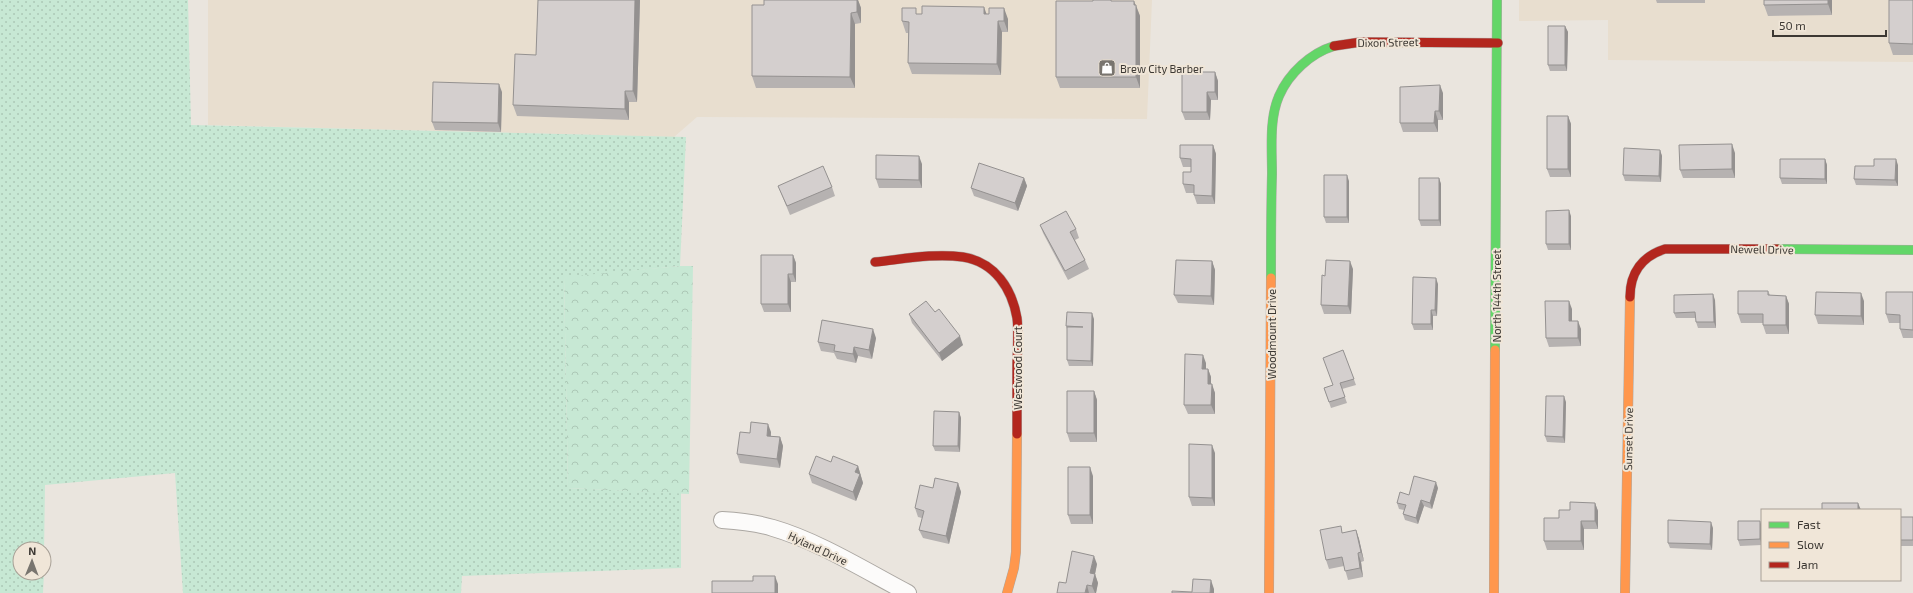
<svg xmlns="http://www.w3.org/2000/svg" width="1913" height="593" font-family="'Exo 2',sans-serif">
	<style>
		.built { fill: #e8decf }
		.grass { fill: url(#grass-dots) }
		.forest { fill: url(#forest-crowns) }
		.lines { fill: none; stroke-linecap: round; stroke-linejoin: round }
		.street-casing { stroke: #aba7a2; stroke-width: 18 }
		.fast-casing { stroke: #aba7a2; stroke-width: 10 }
		.slow-casing { stroke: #aba7a2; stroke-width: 10 }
		.jam-casing { stroke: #aba7a2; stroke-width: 10 }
		.street { stroke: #fcfbfa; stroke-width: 16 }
		.fast { stroke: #63d668; stroke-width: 9 }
		.slow { stroke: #ff974d; stroke-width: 9 }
		.jam { stroke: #b3261e; stroke-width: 9 }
		.wall { fill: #b6b2b1 }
		.shaded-wall { fill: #949190 }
		.building { fill: #d4cfce; stroke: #949190 }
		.labels { text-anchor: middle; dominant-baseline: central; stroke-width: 4; stroke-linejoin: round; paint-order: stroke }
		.street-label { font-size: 11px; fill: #3c3833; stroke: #f0e6d8 }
		.poi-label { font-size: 11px; fill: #3c3833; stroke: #f0e6d8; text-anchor: start }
	</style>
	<defs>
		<pattern id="grass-dots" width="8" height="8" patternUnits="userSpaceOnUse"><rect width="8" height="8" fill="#c7e8d4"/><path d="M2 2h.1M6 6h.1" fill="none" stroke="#acc8b6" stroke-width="1.8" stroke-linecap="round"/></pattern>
		<pattern id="forest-crowns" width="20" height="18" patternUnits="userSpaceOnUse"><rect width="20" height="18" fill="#c7e8d4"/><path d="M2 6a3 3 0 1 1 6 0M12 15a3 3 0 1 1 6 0" fill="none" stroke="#acc8b6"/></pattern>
	</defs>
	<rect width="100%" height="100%" fill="#eae5de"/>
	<path class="built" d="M208,0H1152L1147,119L697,117L674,137L208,125Z
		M1519,0H1913V62L1608,60V20L1519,21Z"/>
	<path class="grass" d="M0,0H188L191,125L686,137L680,266L564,278L568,488L681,493V568L462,576L461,593H183L175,473L45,485L44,554V549H20V573H44L43,593H0Z"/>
	<path class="forest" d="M680,266H693L689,494L568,488L564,277Z"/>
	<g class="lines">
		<defs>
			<path id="street" d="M722,520C739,521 757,523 773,528C818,541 866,571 908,593"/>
			<path id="fast" d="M1778,249L1913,250
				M1271,278C1271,243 1271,208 1272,174C1272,149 1269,119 1279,96C1289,73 1311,53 1334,46
				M1495,350L1497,0"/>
			<path id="slow" d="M1007,593L1014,568L1016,552L1017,434
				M1269,593L1271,278
				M1494,593L1495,350
				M1625,593L1630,297"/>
			<path id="jam" d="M1334,46L1361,42L1498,43
				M875,262C904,259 934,253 963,257C995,262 1012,289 1017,318C1019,334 1017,352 1017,367C1017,389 1017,412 1017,434
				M1630,297C1630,272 1643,256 1665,249H1778"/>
		</defs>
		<use href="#street" class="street-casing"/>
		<use href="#fast" class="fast-casing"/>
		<use href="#slow" class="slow-casing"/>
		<use href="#jam" class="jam-casing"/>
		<use href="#street" class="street"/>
		<use href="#fast" class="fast"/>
		<use href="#slow" class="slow"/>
		<use href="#jam" class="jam"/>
	</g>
	<path class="wall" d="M538,0H640L637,102H629V120L517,116L513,105L536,55Z
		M764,0H858L861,8V23L855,24V88H756L752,76L764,5Z
		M1656,0H1705V3H1657Z
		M1832,0V15L1768,16L1764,5Z
		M1913,0V55H1893L1889,43Z
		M1112,1L1136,5L1140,16V88H1060L1056,77Z
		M986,14L1008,19V32H1002L1001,75L912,74L908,63V33H906L902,21Z
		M1565,26L1568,32L1567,71H1550L1548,65Z
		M1215,72L1218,81V100H1211L1210,120H1185L1182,112Z
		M502,92L501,132L435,130L432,122Z
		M1443,93V120H1438V132H1403L1400,123Z
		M1568,116L1571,124V177H1550L1547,169Z
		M1213,145L1216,154L1215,204H1197L1194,195V193H1186L1183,184L1191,172V167H1183L1180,158Z
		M1660,150L1662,156L1661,182L1625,181L1623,175Z
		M1735,153V178H1683L1680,170Z
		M1825,159L1827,165V184H1782L1780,178Z
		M922,164V188H879L876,179Z
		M1898,165V186L1856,185L1854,179L1874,166Z
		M1024,178L1027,186L1018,211L974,196L971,188Z
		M1439,178L1441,184V226H1421L1419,220Z
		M1349,181V223H1326L1324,217Z
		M778,186L832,187L835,196L790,215Z
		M1571,216V250H1548L1546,244Z
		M1040,225L1076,229L1079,238L1075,240L1085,260L1089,269L1068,280L1043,233Z
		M793,255L796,263V282H791V312H764L761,304Z
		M1212,261L1215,270L1214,305L1178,303L1174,295Z
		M1353,269L1351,314H1324L1321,305L1325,276Z
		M1438,284L1437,316H1433V330H1414L1412,324Z
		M1768,291L1770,295L1786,296L1789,304V334H1766L1763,325V323H1741L1738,314Z
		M1913,292V338H1903L1900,329V323H1889L1886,314Z
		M1715,300L1716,328H1698L1696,322V318H1676L1674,313Z
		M1864,301V325L1818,324L1815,315Z
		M1572,309V321L1581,329V346L1549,347L1546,338Z
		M909,314L963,345L942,361L912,323Z
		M1094,319L1093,366H1069L1067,360V329L1066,326Z
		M876,338L872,359L858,356L856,363L837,359L834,353L821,351L818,342Z
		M1343,350L1356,385L1342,389L1347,403L1331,408L1324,388L1333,385Z
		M1206,363V369H1208L1211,377V384L1215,393V414H1188L1184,405Z
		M1094,391L1097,400V442H1070L1067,433Z
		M1566,402L1565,443L1547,442L1545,436Z
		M959,412L961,418L960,452L935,451L933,446Z
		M771,432V436L780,437L783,446L780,468L740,463L737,454L750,433Z
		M1215,453V506H1192L1189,497Z
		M831,462L858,466L863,483L856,501L812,483L809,474Z
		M1093,476V524H1071L1068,515Z
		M958,483L961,492L949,544L923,538L919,530L922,518L918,517L915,508L933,488Z
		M1438,488L1432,509L1424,506L1418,524L1405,520L1403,514L1404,510L1399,509L1397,503L1409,495Z
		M1595,503L1598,511V529H1584V550H1547L1544,541L1559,518L1570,510Z
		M1900,517H1913V546H1900Z
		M1762,527V545L1740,546L1738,540Z
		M1713,528L1712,550L1670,548L1668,543Z
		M1356,530L1359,539L1364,561L1361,562L1363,577L1348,580L1344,566L1329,569L1326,560L1344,533Z
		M1097,564L1095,574L1098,583L1096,593H1057L1066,583Z"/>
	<path class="shaded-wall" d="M635,0H640L637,102L633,91Z
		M857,0H858L861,8V23L857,12Z
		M1828,0H1832V15L1828,4Z
		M1134,1L1140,16V88L1136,77Z
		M984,7L988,18L984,14Z
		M1004,8L1008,19V32L1004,21Z
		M851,13L855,24V88L850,77Z
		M998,21L1002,32L1001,75L997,64Z
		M1565,26L1568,32L1567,71L1565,65Z
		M1215,72L1218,81V100L1215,92Z
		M499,84L502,92L501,132L498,123Z
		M1440,85L1443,93V120L1439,111Z
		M625,91L629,102V120L625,109Z
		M1207,92L1211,100L1210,120L1207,112Z
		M1435,111L1438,120V132L1434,123Z
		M1568,116L1571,124V177L1568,169Z
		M1732,144L1735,153V178L1732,169Z
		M1213,145L1216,154L1215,204L1212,196Z
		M1660,150L1662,156L1661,182L1659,176Z
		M919,156L922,164V188L919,180Z
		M1825,159L1827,165V184L1825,179Z
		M1896,159L1898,165V186L1895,180Z
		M1347,175L1349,181V223L1347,217Z
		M1024,178L1027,186L1018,211L1015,203Z
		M1439,178L1441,184V226L1439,220Z
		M1569,210L1571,216V250L1569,244Z
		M793,255L796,263V282L793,274Z
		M1212,261L1215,270L1214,305L1211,296Z
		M1350,261L1353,269L1351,314L1348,306Z
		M788,274L791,282V312L788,304Z
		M1436,278L1438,284L1437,316L1435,310Z
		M1861,293L1864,301V325L1861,316Z
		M1713,294L1715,300L1716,328L1714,322Z
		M1786,296L1789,304V334L1786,325Z
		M1569,301L1572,309V329L1569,321Z
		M1431,310L1433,316V330L1431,324Z
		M1092,313L1094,319L1093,366L1091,361Z
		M1578,321L1581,329V346L1578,338Z
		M873,329L876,338L872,359L869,350Z
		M960,336L963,345L942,361L939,353Z
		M854,347L858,356L856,363L853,354Z
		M1203,355L1206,363V377L1202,369Z
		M1208,369L1211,377V393L1208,384Z
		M1212,384L1215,393V414L1211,405Z
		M1094,391L1097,400V442L1094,433Z
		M1564,396L1566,402L1565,443L1563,437Z
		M959,412L961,418L960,452L958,446Z
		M768,424L771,432L770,444L767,436Z
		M780,437L783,446L780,468L777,459Z
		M1212,445L1215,453V506L1212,498Z
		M858,466L863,483L856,501L853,492L855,472Z
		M1090,467L1093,476V524L1090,515Z
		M1436,482L1438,488L1432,509L1430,503Z
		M958,483L961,492L949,544L946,536Z
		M1421,500L1424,506L1418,524L1416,518Z
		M1595,503L1598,511V529L1595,521Z
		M1858,503L1861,510H1858Z
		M1581,521L1584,529V550L1581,541Z
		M1760,521L1762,527V545L1760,539Z
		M1711,522L1713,528L1712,550L1710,544Z
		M1356,530L1359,539L1364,561L1361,552Z
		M1358,553L1361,562L1363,577L1360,568Z
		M1094,556L1097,564L1095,574L1098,583L1096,593H1095L1092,586L1090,573Z
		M775,576L778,584V593H775Z
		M1211,580L1214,589V593H1210Z
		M1087,585L1089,593H1085Z"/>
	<path class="building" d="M538,0H635L633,91H625V109L513,105L515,54L536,55Z
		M764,0H857V12L851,13L850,77L752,76V5H764Z
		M1093,0H1111V1H1134V5H1136V77H1056V1H1093Z
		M1764,0H1828V4L1764,5Z
		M1889,0H1913V44L1889,43Z
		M922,6L984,7V14H989V8H1004V21H998L997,64L908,63L909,22L902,21V8H916V14H922Z
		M1548,26H1565V65H1548Z
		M1182,72H1215V92H1207V112H1182Z
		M433,82L499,84L498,123L432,122Z
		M1440,85L1439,111H1435L1434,123H1400V87Z
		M1547,116H1568V169H1547Z
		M1732,144V169L1680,170L1679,145Z
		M1180,145H1213L1212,196L1194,195V185L1183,184V172H1191V159L1180,158Z
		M1624,148L1660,150L1659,176L1623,175Z
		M876,155L919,156V180L876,179Z
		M1780,159H1825V179L1780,178Z
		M1874,159H1896L1895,180L1854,179L1855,166H1874Z
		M979,163L1024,178L1015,203L971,188Z
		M823,166L832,187L787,206L778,186Z
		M1324,175H1347V217H1324Z
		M1419,178H1439V220H1419Z
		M1569,210V244H1546V211Z
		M1066,211L1076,229L1070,232L1085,260L1065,271L1040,225Z
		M761,255H793V274H788V304H761Z
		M1176,260L1212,261L1211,296L1174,295Z
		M1326,260L1350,261L1348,306L1321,305L1322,275L1325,276Z
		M1413,277L1436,278L1435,310H1431V324H1412Z
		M1738,291H1768V295L1786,296V325H1763V314H1738Z
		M1816,292L1861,293V316L1815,315Z
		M1886,292H1913V330L1900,329V315L1886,314Z
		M1713,294L1714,322H1696L1695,312L1674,313V295Z
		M926,301L935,312L939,309L960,336L939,353L909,314Z
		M1545,301H1569V321H1578V338H1546Z
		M1067,312L1092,313L1091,361L1067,360V327H1083L1066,326Z
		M822,320L873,329L869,350L854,347L853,354L834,351L835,345L818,342Z
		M1343,350L1354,379L1340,383L1345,397L1329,402L1324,388L1333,385L1323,358Z
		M1185,354L1203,355L1202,369H1208V384H1212L1211,405H1184Z
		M1067,391H1094V433H1067Z
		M1546,396H1564L1563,437L1545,436Z
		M934,411L959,412L958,446H933Z
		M751,422L768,424L767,436L780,437L777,459L737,454L740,432L750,433Z
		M1189,444L1212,445V498L1189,497Z
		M816,456L831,462L833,456L858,466L855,472L860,474L853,492L809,474Z
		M1068,467H1090V515H1068Z
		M1414,476L1436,482L1430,503L1421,500L1416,518L1403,514L1406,505L1397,503L1400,492L1409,495Z
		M935,478L958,483L946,536L919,530L924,511L915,508L920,485L933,488Z
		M1570,502L1595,503V521H1581V541H1544V518H1559V510H1570Z
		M1822,503H1858V510H1822Z
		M1900,517H1913V540H1900Z
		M1668,520L1711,522L1710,544L1668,543Z
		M1738,521H1760V539L1738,540Z
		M1341,526L1342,533L1356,530L1361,552L1358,553L1360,568L1345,571L1342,557L1326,560L1320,530Z
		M1072,551L1094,556L1090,573L1095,574L1092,586L1087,585L1085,593H1057L1059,582L1066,583Z
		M753,576H775V593H712V581H753Z
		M1193,579L1211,580L1210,593H1172V591L1192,592Z"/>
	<defs>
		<symbol id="shop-square" viewBox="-11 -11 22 22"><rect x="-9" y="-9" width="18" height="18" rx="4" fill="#79756f" stroke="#f0e6d8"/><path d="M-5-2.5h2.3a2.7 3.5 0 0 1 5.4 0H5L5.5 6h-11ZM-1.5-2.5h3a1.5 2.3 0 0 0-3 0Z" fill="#fff"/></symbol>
	</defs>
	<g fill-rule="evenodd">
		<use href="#shop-square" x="1097" y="58" width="20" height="20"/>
	</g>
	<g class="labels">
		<g class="street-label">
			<text transform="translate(1388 42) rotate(-1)">Dixon Street</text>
			<text transform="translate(1762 249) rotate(1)">Newell Drive</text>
			<text transform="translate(1496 296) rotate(-90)">North 144th Street</text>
			<text transform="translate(1271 334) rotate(-90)">Woodmount Drive</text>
			<text transform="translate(1017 368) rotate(-90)">Westwood Court</text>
			<text transform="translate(1628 439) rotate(-89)">Sunset Drive</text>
			<text transform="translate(818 548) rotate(25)">Hyland Drive</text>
		</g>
		<g class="poi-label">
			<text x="1120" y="68">Brew City Barber</text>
		</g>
	</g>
	<rect x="1761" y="509" width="140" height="72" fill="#f0e6d8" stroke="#a8a096"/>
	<rect x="1769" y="522" width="20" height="6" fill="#63d668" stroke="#a8a096"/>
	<text x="1797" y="529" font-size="12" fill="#3c3833">Fast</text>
	<rect x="1769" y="542" width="20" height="6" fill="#ff974d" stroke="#a8a096"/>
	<text x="1797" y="549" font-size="12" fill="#3c3833">Slow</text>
	<rect x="1769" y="562" width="20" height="6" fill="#b3261e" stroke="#a8a096"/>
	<text x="1797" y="569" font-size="12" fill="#3c3833">Jam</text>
	<g transform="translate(32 561) rotate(1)"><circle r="19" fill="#f0e6d8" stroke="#a8a096"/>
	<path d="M0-3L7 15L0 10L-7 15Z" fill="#79756f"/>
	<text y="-6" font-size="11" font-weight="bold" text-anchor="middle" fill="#3c3833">N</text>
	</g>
	<path d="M1773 30v6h113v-6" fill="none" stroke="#3c3833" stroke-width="2"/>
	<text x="1779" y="30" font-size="12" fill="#3c3833" stroke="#f0e6d8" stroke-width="3" paint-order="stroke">50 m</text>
</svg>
